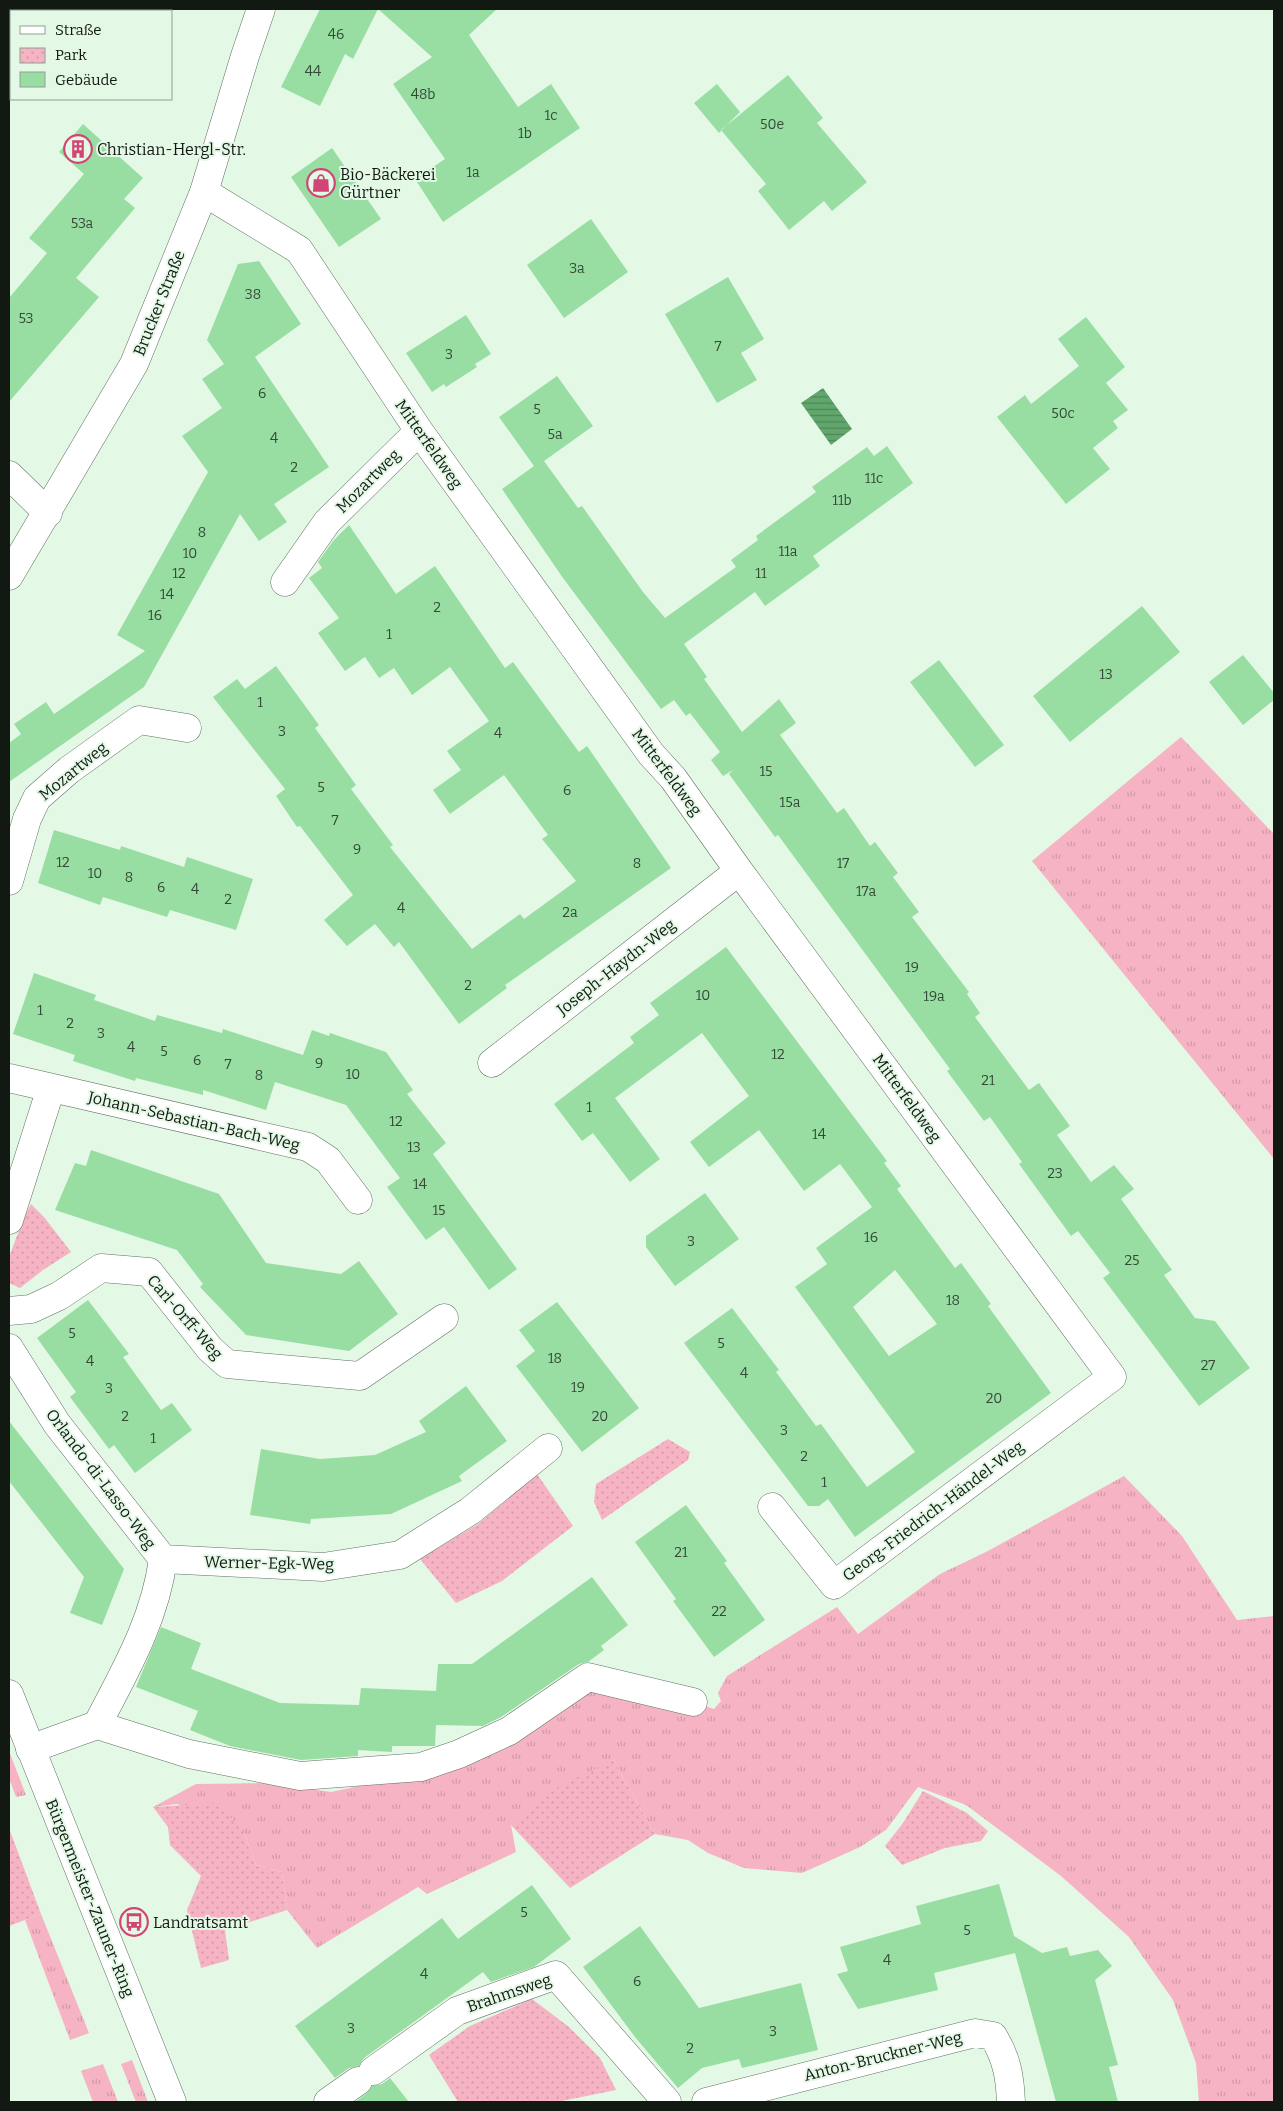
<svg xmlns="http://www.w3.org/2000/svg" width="1283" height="2111" font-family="Bitter,serif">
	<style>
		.grass { fill: url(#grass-tufts) }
		.park { fill: url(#park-dots) }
		.water { fill: url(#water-rules) }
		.building { fill: #98dea3; fill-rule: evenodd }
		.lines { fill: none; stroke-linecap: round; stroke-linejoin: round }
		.minor-casing { stroke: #607262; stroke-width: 29 }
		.major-casing { stroke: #607262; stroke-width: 29 }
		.minor { stroke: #fff; stroke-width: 28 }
		.major { stroke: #fff; stroke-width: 28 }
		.labels { text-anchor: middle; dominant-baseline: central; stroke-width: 4; stroke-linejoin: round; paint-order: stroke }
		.number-label { font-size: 14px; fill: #344a37 }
		.poi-label { font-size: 16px; fill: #121913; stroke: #e4f8e6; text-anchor: start }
		.street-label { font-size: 16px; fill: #121913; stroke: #e4f8e6 }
	</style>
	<defs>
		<pattern id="grass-tufts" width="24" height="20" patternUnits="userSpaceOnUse" patternTransform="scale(1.25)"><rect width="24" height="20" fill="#f6b3c3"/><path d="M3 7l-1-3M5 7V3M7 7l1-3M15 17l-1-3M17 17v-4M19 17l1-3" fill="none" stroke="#d299a7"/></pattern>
		<pattern id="park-dots" width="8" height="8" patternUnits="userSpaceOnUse" patternTransform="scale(1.25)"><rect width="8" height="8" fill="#f6b3c3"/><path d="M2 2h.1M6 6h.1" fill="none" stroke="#d299a7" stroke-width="1.8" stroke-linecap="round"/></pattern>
		<pattern id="water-rules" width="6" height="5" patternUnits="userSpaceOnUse" patternTransform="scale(1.25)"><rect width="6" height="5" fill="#61a66d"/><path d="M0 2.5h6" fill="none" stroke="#4f8658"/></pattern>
	</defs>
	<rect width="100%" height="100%" fill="#e4f8e6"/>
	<path class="grass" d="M1181,737L1274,834V1159L1032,861Z
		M1124,1476L1182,1536L1237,1620L1274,1616V2102H1199L1196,2063L1173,2000L1129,1937L1061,1876L966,1805L918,1787L886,1830L860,1847L802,1873L744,1868L708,1853L688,1840L655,1834L613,1760L511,1825L516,1852L427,1894L418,1887L317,1948L287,1910L282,1872L256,1865L244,1833L177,1804L153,1807L196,1784L270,1783L331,1792L406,1776L461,1768L588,1691L693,1702L714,1709L721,1701L718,1693L727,1676L837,1607L858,1634L940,1574L988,1551Z
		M9,1751L26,1795L16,1797L9,1778Z
		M41,1914L89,2033L70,2040L25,1920Z
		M132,2060L148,2102H136L121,2064Z
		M103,2064L118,2102H93L81,2071Z"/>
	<path class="park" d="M31,1204L44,1217L71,1252L43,1270L20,1288L9,1283V1257L23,1220Z
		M668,1439L690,1452L688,1460L602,1520L594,1502L596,1484Z
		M537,1474L573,1526L502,1581L456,1603L420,1559L478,1524Z
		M613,1760L655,1834L570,1888L511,1825L558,1787Z
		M923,1791L967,1813L988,1831L981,1841L945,1848L902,1865L885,1846L903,1823Z
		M219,1803L244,1833L256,1865L282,1872L287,1910L225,1930L229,1960L201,1968L187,1910L201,1876L170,1845L168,1827L153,1807Z
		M9,1828L41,1914L9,1926Z
		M532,1999L569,2027L600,2058L616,2090L557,2102H458L429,2055L470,2026Z"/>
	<path class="water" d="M823,388L852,429L831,445L801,403Z"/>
	<path class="building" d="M320,9H378L353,59L345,54L320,106L281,87Z
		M378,9H497L469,35L518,107L551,84L580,128L443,222L415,179L445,159L393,84L432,57Z
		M788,75L823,118L817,123L867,182L832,211L824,201L789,230L758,191L766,184L721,130Z
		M717,84L740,112L719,133L694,103Z
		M83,124L143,178L124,199L135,208L76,278L99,297L9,402V298L47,253L29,238L84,174L59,152Z
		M332,148L381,219L339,247L291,177Z
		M591,219L628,272L564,318L527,265Z
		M259,261L301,324L255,357L329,467L274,504L287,522L259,541L240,514L144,687L9,782V743L21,734L14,724L46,702L54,714L145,651L117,635L208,472L182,436L222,408L202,379L224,364L207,340L238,264Z
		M728,277L764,339L741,353L757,380L717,403L665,314Z
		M466,315L491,354L475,364L477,367L446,387L444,384L432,392L406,353Z
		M1086,317L1125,367L1106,383L1128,410L1113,421L1118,428L1093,448L1110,469L1066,504L997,417L1025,395L1031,404L1079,366L1058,339Z
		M557,376L593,426L544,461L578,508L582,506L643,592L665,618L736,567L731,560L758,540L756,536L816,492L812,487L867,447L874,456L887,446L913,483L813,556L820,566L765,606L755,592L684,644L707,677L704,679L742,732L779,699L796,723L780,735L837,813L844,808L870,846L875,842L898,873L893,877L919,912L912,917L969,992L967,994L980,1013L975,1017L1029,1090L1039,1083L1070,1126L1057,1135L1091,1182L1114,1165L1134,1189L1121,1199L1172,1270L1164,1275L1195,1318L1215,1321L1250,1368L1199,1406L1103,1278L1110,1273L1078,1231L1071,1236L1019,1164L1022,1162L990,1117L984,1121L947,1071L950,1069L778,835L775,837L729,774L733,770L723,776L711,760L720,752L690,713L686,716L674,700L661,709L563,578L502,489L534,466L499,417Z
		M349,525L396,594L435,566L505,668L513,662L579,752L587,746L671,868L505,985L507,988L459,1024L399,942L394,947L375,924L347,946L324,920L353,895L300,826L297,827L276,796L285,789L213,697L237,679L245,689L276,666L319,725L315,728L356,785L351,789L393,845L390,847L472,949L520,914L524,919L576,881L542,839L548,835L504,775L450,814L433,790L461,770L447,751L489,721L450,667L412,695L394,668L379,678L365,657L345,671L318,633L339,618L309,578L322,568L318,562L333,541Z
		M1142,606L1180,652L1070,742L1033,696Z
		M1243,655L1274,693V700L1243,725L1209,682Z
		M939,660L1004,745L975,767L910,682Z
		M54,830L120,850L121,846L184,867L187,857L253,879L236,930L170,910L167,917L103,897L100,905L38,883Z
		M726,947L887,1161L884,1163L901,1186L897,1189L955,1268L961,1263L991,1304L988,1306L1051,1393L855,1537L828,1499L819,1506H808L684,1343L732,1308L779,1370L776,1372L816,1426L821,1424L867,1487L915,1452L795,1287L827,1264L816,1248L872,1207L840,1164L804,1191L759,1130L709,1167L690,1142L749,1096L702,1033L615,1098L660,1159L630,1182L593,1133L582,1141L554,1104L634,1043L630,1037L659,1015L650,1003ZM895,1270L937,1324L889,1356L853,1307Z
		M34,973L96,995L94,1000L155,1021L157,1015L222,1033L223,1029L303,1055L312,1030L329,1036L330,1033L386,1052L413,1090L407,1094L446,1143L433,1154L517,1269L489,1290L444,1227L426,1240L387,1187L400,1178L346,1105L275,1082L266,1110L203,1090V1095L136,1078L135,1081L107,1072L73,1061L75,1055L13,1034Z
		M91,1150L219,1194L266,1263L341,1274L359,1261L398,1314L349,1351L246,1335L200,1287L203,1284L177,1250L55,1210L75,1163L86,1166Z
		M705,1193L739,1239L675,1286L646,1247V1236Z
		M88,1300L129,1354L123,1357L161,1410L172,1403L192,1430L135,1473L114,1445L109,1449L70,1397L76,1392L37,1338Z
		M557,1302L639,1408L582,1452L516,1366L535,1351L519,1330Z
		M466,1386L507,1441L459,1476L462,1481L391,1514L311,1519L310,1524L250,1515L261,1449L320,1459L375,1455L426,1432L419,1421Z
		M9,1421L124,1569L102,1625L70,1613L84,1577L9,1481Z
		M686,1505L727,1561L724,1563L765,1620L714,1657L673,1601L676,1599L635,1542Z
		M592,1577L628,1625L601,1646L604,1650L588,1662L579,1664L501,1717L483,1726L436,1725L435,1746H392V1752L358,1750V1756L301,1760L230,1746L190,1730L198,1711L136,1687L161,1627L201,1643L191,1669L280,1703L359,1705L361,1688L436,1691L438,1664H472Z
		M999,1884L1014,1936L1042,1953L1067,1947L1070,1956L1098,1950L1112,1966L1095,1980L1118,2065L1109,2067L1118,2102H1056L1015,1953L934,1973L938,1990L858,2009L837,1974L848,1971L840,1947L921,1924L916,1906Z
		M532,1885L571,1939L534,1967L491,1982L483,1972L364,2058L359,2066L349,2068L335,2078L295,2026L442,1918L458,1939Z
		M640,1926L699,2008L801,1983L818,2050L742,2068L739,2059L702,2068L678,2088L635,2037L583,1967Z
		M390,2078L409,2102H355L367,2093L372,2086L382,2084Z"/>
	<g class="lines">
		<defs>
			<path id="minor" d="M204,192L299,250L419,431L651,754L673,778L739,871L1112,1377L834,1585L772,1507
				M9,475L48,513
				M285,582L327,522L419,431
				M9,881L27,819L37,798L69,770L139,720L187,728
				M492,1063L739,871
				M9,1078L308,1147L328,1160L358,1200
				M9,1220L51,1088
				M9,1311L31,1309L59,1296L101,1268L149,1272L210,1349L227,1364L360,1376L444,1318
				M9,1348L57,1424L163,1559C155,1620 125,1671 97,1725
				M163,1559L323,1567L400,1555L470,1511L548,1448
				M30,1749L97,1725L189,1754L300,1776L421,1767L459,1754L509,1731L588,1677L693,1702
				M373,2071L457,2011L556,1975L667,2102
				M328,2102L358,2081
				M706,2102L975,2033L993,2036C1007,2058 1010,2078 1011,2102"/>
			<path id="major" d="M9,576L134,364L204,192L245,56L261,9
				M9,1694L172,2102"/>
		</defs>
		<use href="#minor" class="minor-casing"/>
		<use href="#major" class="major-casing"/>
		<use href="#minor" class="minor"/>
		<use href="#major" class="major"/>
	</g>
	<defs>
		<symbol id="building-ring" viewBox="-11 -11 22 22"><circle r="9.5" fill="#e4f8e6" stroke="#d14574" stroke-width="1.5"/><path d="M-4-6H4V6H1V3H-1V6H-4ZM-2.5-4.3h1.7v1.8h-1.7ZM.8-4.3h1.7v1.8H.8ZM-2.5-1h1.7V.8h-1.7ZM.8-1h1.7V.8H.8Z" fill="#d14574"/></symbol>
		<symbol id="shop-ring" viewBox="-11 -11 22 22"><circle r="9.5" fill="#e4f8e6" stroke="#d14574" stroke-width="1.5"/><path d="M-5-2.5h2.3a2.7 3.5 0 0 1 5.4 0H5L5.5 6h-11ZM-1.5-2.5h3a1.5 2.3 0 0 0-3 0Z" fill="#d14574"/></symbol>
		<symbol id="bus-ring" viewBox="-11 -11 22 22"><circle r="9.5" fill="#e4f8e6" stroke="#d14574" stroke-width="1.5"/><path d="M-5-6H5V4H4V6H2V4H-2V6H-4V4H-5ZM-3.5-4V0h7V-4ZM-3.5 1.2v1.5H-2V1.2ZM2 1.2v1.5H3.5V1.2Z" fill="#d14574"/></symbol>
	</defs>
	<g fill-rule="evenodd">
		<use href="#building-ring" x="62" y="133" width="32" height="32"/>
		<use href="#shop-ring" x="305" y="167" width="32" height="32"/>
		<use href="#bus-ring" x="118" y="1906" width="32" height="32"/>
	</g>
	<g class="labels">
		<g class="number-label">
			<text x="336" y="34">46</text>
			<text x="313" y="71">44</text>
			<text x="423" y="94">48b</text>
			<text x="551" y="115">1c</text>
			<text x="772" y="124">50e</text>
			<text x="525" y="133">1b</text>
			<text x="473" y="172">1a</text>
			<text x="82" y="223">53a</text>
			<text x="577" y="268">3a</text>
			<text x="253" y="294">38</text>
			<text x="26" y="318">53</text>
			<text x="718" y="346">7</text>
			<text x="449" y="354">3</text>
			<text x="262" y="393">6</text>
			<text x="537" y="409">5</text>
			<text x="1063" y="413">50c</text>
			<text x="555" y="434">5a</text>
			<text x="274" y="438">4</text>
			<text x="294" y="467">2</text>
			<text x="874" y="478">11c</text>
			<text x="842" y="500">11b</text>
			<text x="202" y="532">8</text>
			<text x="788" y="551">11a</text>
			<text x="190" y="553">10</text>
			<text x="179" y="573">12</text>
			<text x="761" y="573">11</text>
			<text x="167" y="594">14</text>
			<text x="437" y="607">2</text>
			<text x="155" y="615">16</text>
			<text x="389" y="634">1</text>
			<text x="1106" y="674">13</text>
			<text x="260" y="702">1</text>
			<text x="282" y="731">3</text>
			<text x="498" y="733">4</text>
			<text x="766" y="771">15</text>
			<text x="321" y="787">5</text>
			<text x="567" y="790">6</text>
			<text x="790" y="802">15a</text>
			<text x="335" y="820">7</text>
			<text x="357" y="849">9</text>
			<text x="63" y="862">12</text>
			<text x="637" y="863">8</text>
			<text x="843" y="863">17</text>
			<text x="95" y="873">10</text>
			<text x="129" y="877">8</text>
			<text x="161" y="887">6</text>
			<text x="195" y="889">4</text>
			<text x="866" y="891">17a</text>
			<text x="228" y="899">2</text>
			<text x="401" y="908">4</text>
			<text x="570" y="912">2a</text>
			<text x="912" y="967">19</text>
			<text x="468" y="985">2</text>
			<text x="703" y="995">10</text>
			<text x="934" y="996">19a</text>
			<text x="40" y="1010">1</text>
			<text x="70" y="1023">2</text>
			<text x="101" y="1033">3</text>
			<text x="131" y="1047">4</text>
			<text x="164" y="1051">5</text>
			<text x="778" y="1054">12</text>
			<text x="197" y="1060">6</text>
			<text x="319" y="1063">9</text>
			<text x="228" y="1064">7</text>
			<text x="353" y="1074">10</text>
			<text x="259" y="1075">8</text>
			<text x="988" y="1080">21</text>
			<text x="589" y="1107">1</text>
			<text x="396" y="1121">12</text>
			<text x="819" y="1134">14</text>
			<text x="414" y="1147">13</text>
			<text x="1055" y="1173">23</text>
			<text x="420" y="1184">14</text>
			<text x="439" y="1210">15</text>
			<text x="871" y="1237">16</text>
			<text x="691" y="1241">3</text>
			<text x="1132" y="1260">25</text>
			<text x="953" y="1300">18</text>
			<text x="72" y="1333">5</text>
			<text x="721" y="1343">5</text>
			<text x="555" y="1358">18</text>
			<text x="90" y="1361">4</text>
			<text x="1208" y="1365">27</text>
			<text x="744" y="1373">4</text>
			<text x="578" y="1387">19</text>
			<text x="109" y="1388">3</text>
			<text x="994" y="1398">20</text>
			<text x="125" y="1416">2</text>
			<text x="600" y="1416">20</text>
			<text x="784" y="1430">3</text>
			<text x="153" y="1438">1</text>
			<text x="804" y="1456">2</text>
			<text x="824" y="1482">1</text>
			<text x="681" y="1552">21</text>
			<text x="719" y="1611">22</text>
			<text x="524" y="1912">5</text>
			<text x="967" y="1930">5</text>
			<text x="887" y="1960">4</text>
			<text x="424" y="1974">4</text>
			<text x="637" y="1981">6</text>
			<text x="351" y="2028">3</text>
			<text x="773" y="2031">3</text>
			<text x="690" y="2048">2</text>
		</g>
		<g class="poi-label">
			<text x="97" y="149">Christian-Hergl-Str.</text>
			<text x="340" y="174">Bio-Bäckerei<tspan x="340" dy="18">Gürtner</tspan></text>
			<text x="153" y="1922">Landratsamt</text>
		</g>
		<g class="street-label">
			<text transform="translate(159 303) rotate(-68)">Brucker Straße</text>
			<text transform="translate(429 444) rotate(55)">Mitterfeldweg</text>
			<text transform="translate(368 481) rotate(-45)">Mozartweg</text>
			<text transform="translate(73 771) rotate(-39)">Mozartweg</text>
			<text transform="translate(667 772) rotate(53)">Mitterfeldweg</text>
			<text transform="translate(616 967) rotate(-38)">Joseph-Haydn-Weg</text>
			<text transform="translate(907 1098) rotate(54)">Mitterfeldweg</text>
			<text transform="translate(194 1121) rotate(13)">Johann-Sebastian-Bach-Weg</text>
			<text transform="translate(185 1317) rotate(49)">Carl-Orff-Weg</text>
			<text transform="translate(101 1479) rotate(53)">Orlando-di-Lasso-Weg</text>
			<text transform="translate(933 1511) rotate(-37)">Georg-Friedrich-Händel-Weg</text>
			<text transform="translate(269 1563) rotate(1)">Werner-Egk-Weg</text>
			<text transform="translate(90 1898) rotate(68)">Bürgermeister-Zauner-Ring</text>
			<text transform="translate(509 1993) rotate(-19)">Brahmsweg</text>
			<text transform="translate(883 2056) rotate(-14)">Anton-Bruckner-Weg</text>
		</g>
	</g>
	<rect width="1283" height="2111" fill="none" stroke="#121913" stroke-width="20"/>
	<rect x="10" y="10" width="162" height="90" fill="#e4f8e6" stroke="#909f92"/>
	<rect x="20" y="26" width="25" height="8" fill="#ffffff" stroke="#909f92"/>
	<text x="55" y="35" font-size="15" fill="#121913">Straße</text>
	<rect x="20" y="48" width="25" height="15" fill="url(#park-dots)" stroke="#909f92"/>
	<text x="55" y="60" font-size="15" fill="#121913">Park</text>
	<rect x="20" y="72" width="25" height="15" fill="#98dea3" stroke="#909f92"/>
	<text x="55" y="85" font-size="15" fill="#121913">Gebäude</text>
</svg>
